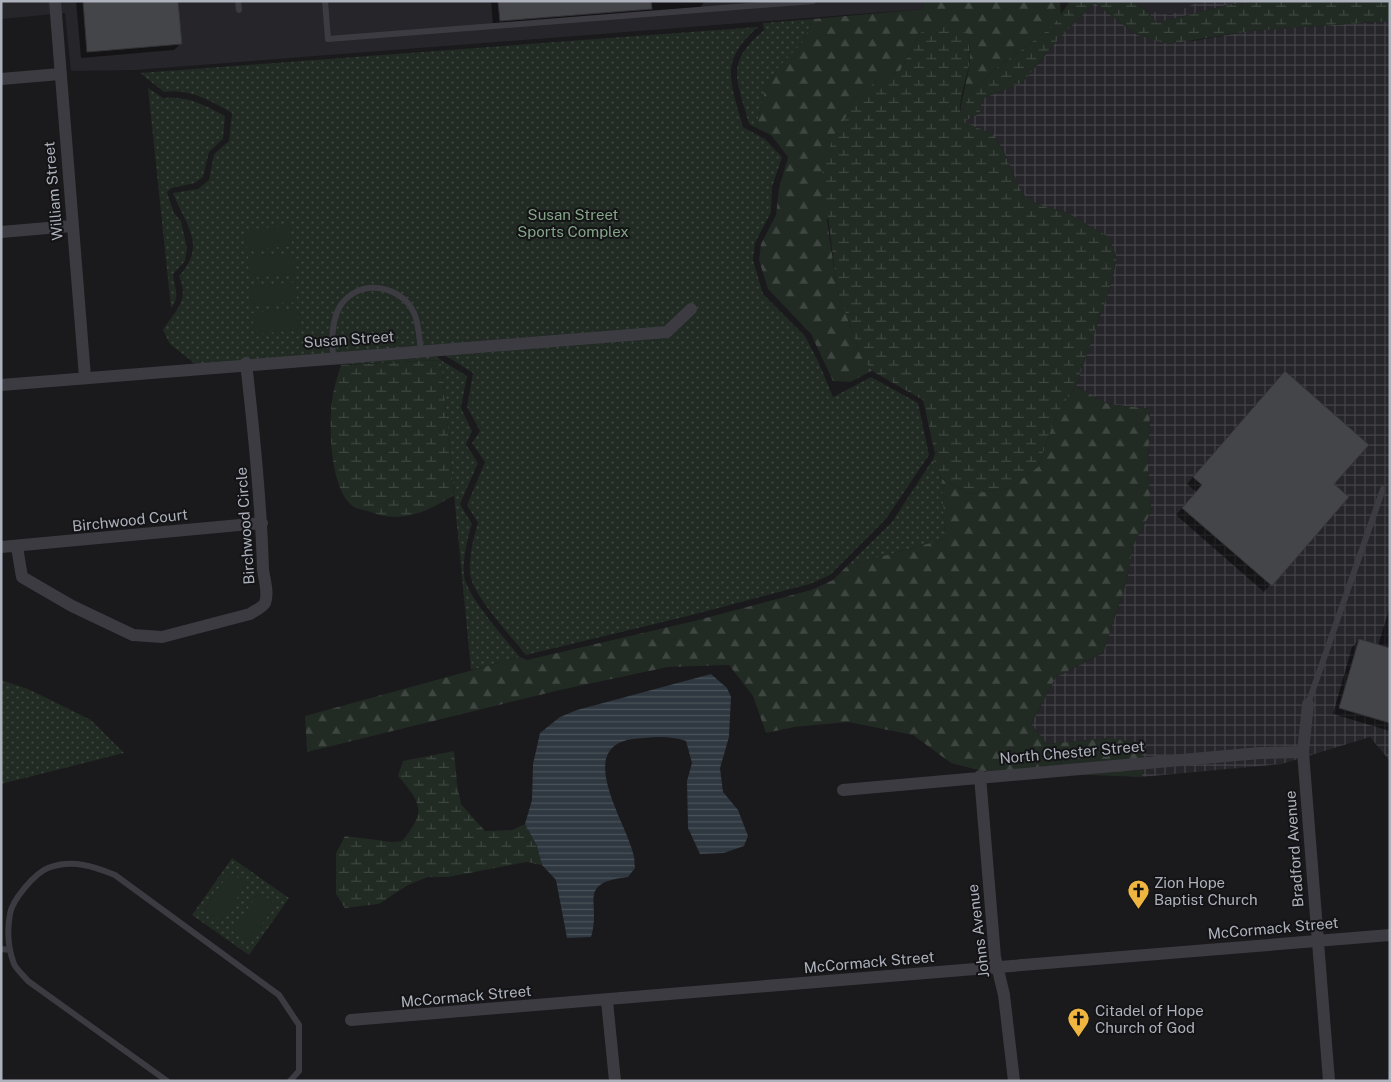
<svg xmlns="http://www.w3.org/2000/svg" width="1391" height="1082" font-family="'Public Sans',sans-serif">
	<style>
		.built { fill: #262529 }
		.industrial { fill: url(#industrial-grid) }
		.green { fill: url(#green-dots) }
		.forest { fill: url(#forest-firs) }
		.wetland { fill: url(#wetland-marsh) }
		.pitch { fill: #212a23 }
		.water { fill: url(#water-rules) }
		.shadow { fill: #0007 }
		.building { fill: #444549; stroke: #343438 }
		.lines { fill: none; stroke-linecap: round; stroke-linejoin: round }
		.service { stroke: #3b3b41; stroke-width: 6 }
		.minor { stroke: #3b3b41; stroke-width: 12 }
		.labels { text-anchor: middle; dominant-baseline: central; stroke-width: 4; stroke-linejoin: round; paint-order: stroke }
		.street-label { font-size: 15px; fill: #acb1bb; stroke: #141417 }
		.park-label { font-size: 15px; fill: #84a587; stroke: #141417 }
		.poi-label { font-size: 15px; fill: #acb1bb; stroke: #141417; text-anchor: start }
	</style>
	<defs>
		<pattern id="industrial-grid" width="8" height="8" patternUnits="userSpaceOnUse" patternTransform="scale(1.25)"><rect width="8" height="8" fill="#262529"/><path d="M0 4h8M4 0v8" fill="none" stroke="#434246"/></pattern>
		<pattern id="green-dots" width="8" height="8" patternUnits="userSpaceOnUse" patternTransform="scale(1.25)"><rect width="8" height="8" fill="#212a23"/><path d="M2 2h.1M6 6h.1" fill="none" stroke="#3f4641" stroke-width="1.8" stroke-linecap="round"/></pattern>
		<pattern id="forest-firs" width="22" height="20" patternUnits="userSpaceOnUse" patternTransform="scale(1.25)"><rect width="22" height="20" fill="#212a23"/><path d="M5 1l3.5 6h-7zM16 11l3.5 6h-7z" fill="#3f4641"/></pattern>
		<pattern id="wetland-marsh" width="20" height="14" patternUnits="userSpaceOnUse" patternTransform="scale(1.25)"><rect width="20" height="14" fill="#212a23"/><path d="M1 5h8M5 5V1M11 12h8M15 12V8" fill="none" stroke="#3f4641"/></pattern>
		<pattern id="water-rules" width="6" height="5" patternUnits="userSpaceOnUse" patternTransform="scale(1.25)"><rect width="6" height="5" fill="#2f3840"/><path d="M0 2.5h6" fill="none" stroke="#4a525a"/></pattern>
	</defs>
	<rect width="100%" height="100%" fill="#1a191c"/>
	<path class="built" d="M1,1H922L923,9L135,70L71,71L65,13L1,19Z
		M1132,1H1200L1170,15L1146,10Z"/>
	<path class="industrial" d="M1200,1H1271L1227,5L1157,23L1146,10L1170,15Z
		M1095,3L1137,35L1193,41L1250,31L1390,21V761L1370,737L1282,764L1141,777L1146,763L1111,738L1047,744L1031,724L1056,677L1103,653L1127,580L1133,545L1151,512L1148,468L1150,409L1108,404L1076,386L1109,290L1117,258L1086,225L1066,212L1045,207L1027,199L1020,189L1003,150L993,134L962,122L980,113L981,99L1022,83L1062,35Z"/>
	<path class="green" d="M813,19L803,42L778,68L765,90L756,128L749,124C737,79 724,64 764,30L763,23Z
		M758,27C718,62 731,82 743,127L765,139L782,157L772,187L771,212L755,243L753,260L763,294L805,336L819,363L833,397L871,377L918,403L929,455L886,519L830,575L810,584L692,615L526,655C512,637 471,594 470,573C469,556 473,539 478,523L467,505L485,462L472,443L480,431L467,407L473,373L435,349L199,367L170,344L163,330C175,310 190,301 179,276C208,244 185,225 173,193L198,189L209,180L214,154L229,141L232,113C211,101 189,88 164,92L140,73Z
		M148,88L163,98C186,95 205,105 225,116L223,139L209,152L203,177L195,183L172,188L167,192L174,213L181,221L187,248L185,261L173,274C174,287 181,297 171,308Z
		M433,355L467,376L461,408L472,431L466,444L478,463L460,504L472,524C467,539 463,558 464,574C465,595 506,639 520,657L471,670L441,360L266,368Z
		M933,459L942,479L945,539L847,566L892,522Z
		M1,680L28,689L91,720L124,753L1,784Z
		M232,858L289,898L249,955L192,915Z"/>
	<path class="forest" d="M922,1H1060L1061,15L1052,27L993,71L974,89L960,114C962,91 972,69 970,45L920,33L900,71L875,81L827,220L837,289L861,356L872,371L850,382L833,381L811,334L768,289L759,260L761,244L776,215L779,188L788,157L771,135L756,128L765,90L778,68L803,42L813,19L923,9Z
		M1076,386L1108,404L1150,409L1148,468L1151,512L1133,545L1127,580L1103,653L1056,677L1031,724L1047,744L1111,738L1136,742L1146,763L1141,777L982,771L951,763L913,735L848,722L794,727L766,733L753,696L729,665L668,667L560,690L307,752L305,716L520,657L527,660L694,621L811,590L833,580L847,566L945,539L942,479L971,494L1009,488L1038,467L1056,415Z"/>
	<path class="wetland" d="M1070,1H1132L1146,10L1157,23L1227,5L1271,1H1390V21L1250,31L1168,44L1137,35L1095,3L1062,35L1022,83L981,99L980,113L963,122L993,134L1003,150L1020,189L1027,199L1045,207L1066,212L1109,237L1117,258L1109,290L1076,386L1056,415L1038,467L1009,488L971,494L942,479L933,459L935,454L923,400L872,371L861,356L837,289L822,168L837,128L875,81L900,71L920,33L945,25L967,33C976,69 960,81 960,113L974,89L993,71L1052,27Z
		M441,360L454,495C431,510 404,523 376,514C369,511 360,510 354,507C329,491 328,421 333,394C335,384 338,374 341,365Z
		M454,751L457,783L461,804L485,831L512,830L525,824L537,846L542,865L527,862L448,877H428L408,885L379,904L345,908L336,894V853L345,836L393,842L402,841C427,811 421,803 398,776L403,761Z"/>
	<path class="pitch" d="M290,226L292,246L247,250L245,229Z
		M293,254L294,274L249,278L248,257Z
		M295,282L297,302L251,306L250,286Z
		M298,309L299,330L254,334L252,313Z
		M230,872L247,884L221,921L204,909Z
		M259,892L276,904L250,942L233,930Z"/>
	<path class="water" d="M711,674L727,688L731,697L729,737L720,768L723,792L738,810L748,836L744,846L724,853L700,854L688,828L687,781L692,763L686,741C669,735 651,737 633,739C574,747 626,822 633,853C635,858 634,863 635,868L628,877C575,883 602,903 591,937L567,938L556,880L542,865L537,846L525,824L532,800L533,764L540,733L560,717L577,710Z"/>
	<path class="shadow" d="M76,1H177L181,43L174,50L81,58Z
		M491,1H703V4L697,11L493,27Z
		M1278,379L1333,485L1347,497L1264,592L1176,515L1196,492L1187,484Z
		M1390,606V731L1333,714L1352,647L1359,640L1378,646Z"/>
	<path class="building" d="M83,1H178L182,44L87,52Z
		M498,1H651L652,9L500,21Z
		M1285,371L1369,445L1334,484L1349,497L1272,586L1182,508L1202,485L1193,477Z
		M1359,639L1390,648V723L1339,708Z"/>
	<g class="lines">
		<path class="service" d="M238,1L239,10
			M325,1L328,39L813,1
			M333,357C332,340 331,324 339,308C356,278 400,283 414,313C419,324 419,338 421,350
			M1308,704L1383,489
			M1,949L10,950
			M167,1081L28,981C24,976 17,970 14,964C8,948 7,930 10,914C12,900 35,873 48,868C72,859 93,866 115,875L279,995L299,1025V1071L290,1081"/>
		<path class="minor" d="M55,1L85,377
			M1,79L60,74
			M1,232L71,226
			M1,385L667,332L691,309
			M1,547L262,523
			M17,547L22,577L72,606L133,635L162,637L250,614C254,611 262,608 265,603C269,593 264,579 263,569C261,500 254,432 246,363
			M1308,704L1303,752L1329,1081
			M980,776L995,957L1004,995L1014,1081
			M843,790L1260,753L1303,752
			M607,1001L615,1081
			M351,1020L1390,935"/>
	</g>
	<defs>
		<symbol id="church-pin" viewBox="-11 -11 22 30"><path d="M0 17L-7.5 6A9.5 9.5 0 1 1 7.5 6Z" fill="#eeb640" stroke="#141417"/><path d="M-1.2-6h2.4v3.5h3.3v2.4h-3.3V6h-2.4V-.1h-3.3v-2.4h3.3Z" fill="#111"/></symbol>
	</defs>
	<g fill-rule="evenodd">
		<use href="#church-pin" x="1126" y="878" width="25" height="34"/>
		<use href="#church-pin" x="1066" y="1006" width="25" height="34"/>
	</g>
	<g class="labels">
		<g class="street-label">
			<text transform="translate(53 191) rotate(-95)">William Street</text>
			<text transform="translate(349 339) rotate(-4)">Susan Street</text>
			<text transform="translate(130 520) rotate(-6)">Birchwood Court</text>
			<text transform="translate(245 526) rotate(-94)">Birchwood Circle</text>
			<text transform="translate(1072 752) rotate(-5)">North Chester Street</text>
			<text transform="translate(1294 849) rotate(-94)">Bradford Avenue</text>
			<text transform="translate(1273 928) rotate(-5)">McCormack Street</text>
			<text transform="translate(978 931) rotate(-97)">Johns Avenue</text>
			<text transform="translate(869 962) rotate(-5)">McCormack Street</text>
			<text transform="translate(466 996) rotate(-5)">McCormack Street</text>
		</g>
		<g class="park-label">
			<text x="573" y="214">Susan Street<tspan x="573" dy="17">Sports Complex</tspan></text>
		</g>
		<g class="poi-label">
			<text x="1154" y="882">Zion Hope<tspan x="1154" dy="17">Baptist Church</tspan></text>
			<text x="1095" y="1010">Citadel of Hope<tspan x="1095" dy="17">Church of God</tspan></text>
		</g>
	</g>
	<rect width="1391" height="1082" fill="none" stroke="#acb1bb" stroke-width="5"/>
</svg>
